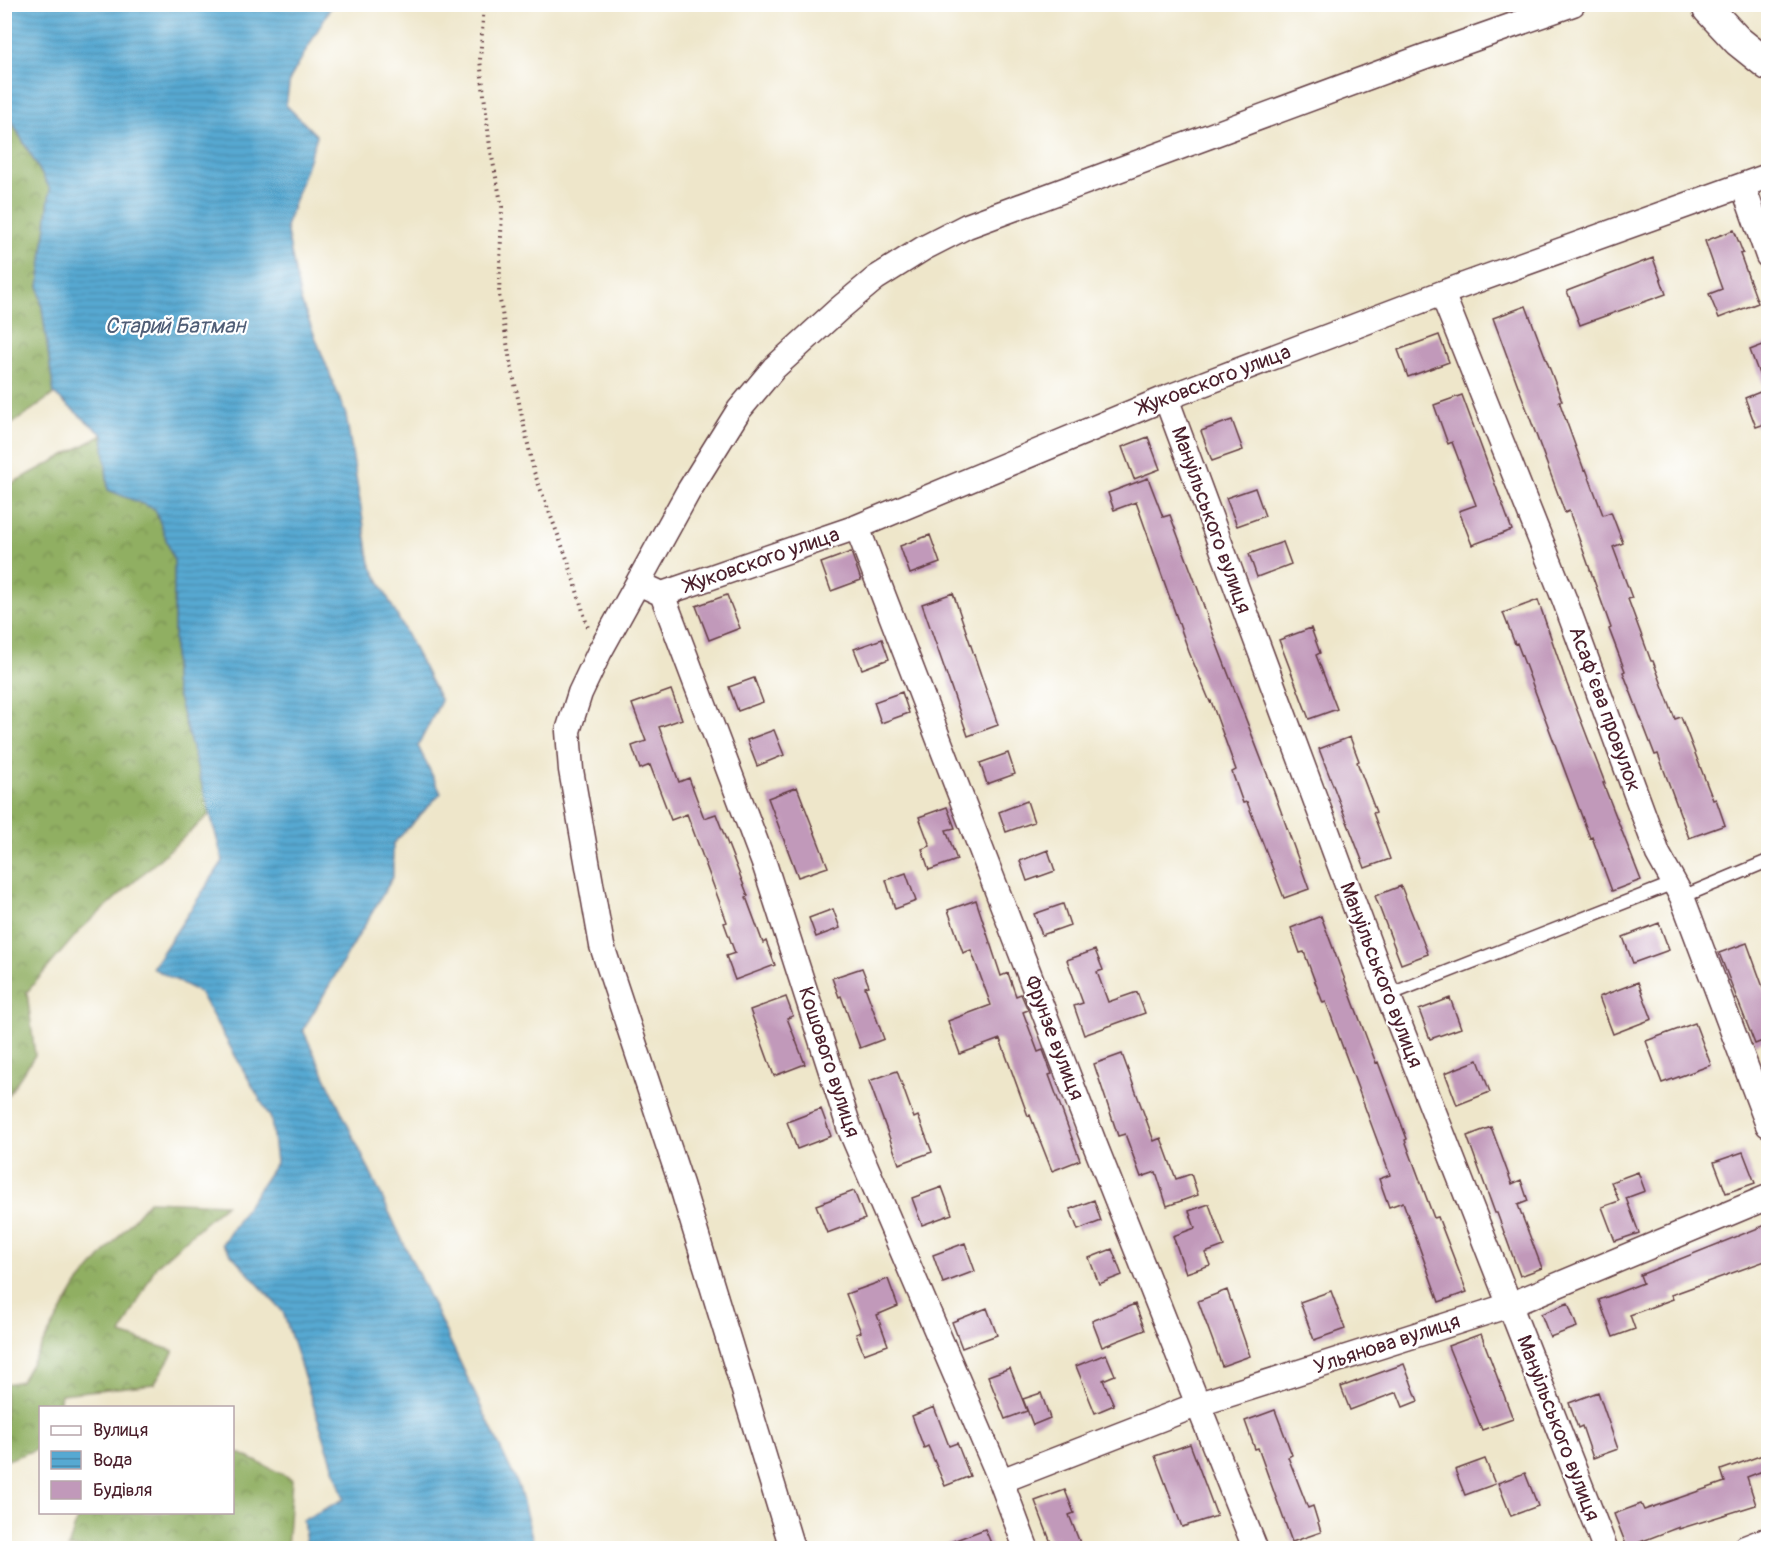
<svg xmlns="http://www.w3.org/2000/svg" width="1773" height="1553" font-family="Pangolin,sans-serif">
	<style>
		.forest { fill: url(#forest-crowns); stroke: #6d6746; stroke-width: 1.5 }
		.water { fill: url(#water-rules); stroke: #50647e; stroke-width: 1.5 }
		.building { fill: #c199ba }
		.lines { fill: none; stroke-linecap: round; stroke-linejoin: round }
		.service-casing { stroke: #633d43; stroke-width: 15 }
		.minor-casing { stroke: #633d43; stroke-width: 27 }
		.tertiary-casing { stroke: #633d43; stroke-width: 33 }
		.path { stroke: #633d43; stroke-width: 4; stroke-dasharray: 1.5 4.5; stroke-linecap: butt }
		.service { stroke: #fff; stroke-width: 12 }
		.minor { stroke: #fff; stroke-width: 24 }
		.tertiary { stroke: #fff; stroke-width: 30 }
		.labels { text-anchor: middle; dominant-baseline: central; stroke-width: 4.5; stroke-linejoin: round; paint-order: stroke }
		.street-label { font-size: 21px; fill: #4a1f2b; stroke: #fff }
		.water-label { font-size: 22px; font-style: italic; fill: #4f5d76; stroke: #fff }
	</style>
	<defs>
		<pattern id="forest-crowns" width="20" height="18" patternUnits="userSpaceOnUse" patternTransform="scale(1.5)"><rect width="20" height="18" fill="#90af62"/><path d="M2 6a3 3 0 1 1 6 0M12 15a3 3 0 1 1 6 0" fill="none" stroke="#788e51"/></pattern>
		<pattern id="water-rules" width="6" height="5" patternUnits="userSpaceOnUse" patternTransform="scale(1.5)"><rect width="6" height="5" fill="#56a9d2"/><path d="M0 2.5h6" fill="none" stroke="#4989ab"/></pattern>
	</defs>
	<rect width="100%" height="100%" fill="#fff"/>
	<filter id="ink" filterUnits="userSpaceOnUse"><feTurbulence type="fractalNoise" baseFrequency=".0167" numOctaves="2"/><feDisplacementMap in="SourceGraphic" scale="12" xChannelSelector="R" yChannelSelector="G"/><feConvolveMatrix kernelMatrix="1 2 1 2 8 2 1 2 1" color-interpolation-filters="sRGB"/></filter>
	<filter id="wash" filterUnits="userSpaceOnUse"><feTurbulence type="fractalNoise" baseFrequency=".008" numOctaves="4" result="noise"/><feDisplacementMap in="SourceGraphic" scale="24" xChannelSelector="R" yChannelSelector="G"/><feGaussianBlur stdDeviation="1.35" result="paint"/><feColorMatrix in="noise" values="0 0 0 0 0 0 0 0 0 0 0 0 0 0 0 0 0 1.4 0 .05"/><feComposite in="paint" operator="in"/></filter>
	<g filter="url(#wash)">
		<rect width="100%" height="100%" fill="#eee6ca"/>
		<path class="forest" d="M4,109L50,189L39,287L54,394L5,429Z
			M103,435L108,490L155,509L174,561V683L210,814L81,929L27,992L35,1055L5,1100V487Z
			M149,1201L226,1204L156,1266L121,1334L174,1351L154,1384L61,1394L59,1407L40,1408V1448L5,1461V1384L21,1381L77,1285Z
			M233,1450L292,1479L287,1548H68L79,1513L232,1512Z"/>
		<path class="water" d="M4,5H332L290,79L286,105L317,136L286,227L301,301L346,415L370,563L441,701L418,746L441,793L393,844V877L303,1030L519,1487L535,1548H307L303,1520L344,1499L283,1312L222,1244L276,1163L271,1119L199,992L152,968L223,861L174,683V561L155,509L108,490L103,435L54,394L39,287L50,189L5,109Z"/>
		<g id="blocks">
			<path class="building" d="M1734,230L1743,253L1740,254L1758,303L1719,318L1709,294L1722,289L1705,241Z
				M1653,258L1666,294L1580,325L1567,291Z
				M1526,306L1562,401H1559L1584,470L1586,469L1603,515L1611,512L1623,543L1613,547L1632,598L1628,599L1651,661H1653L1675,719L1681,717L1713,800L1716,799L1725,825L1689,838L1658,754L1655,755L1623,672L1625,671L1609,629L1611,628L1569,511L1565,513L1493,318Z
				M1439,335L1449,362L1408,377L1398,350Z
				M1768,343V423L1756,427L1745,398L1765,390L1750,350Z
				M1462,395L1512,530L1472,545L1459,511L1476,505L1452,442L1448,444L1434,405Z
				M1232,420L1243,450L1212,461L1201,431Z
				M1148,437L1160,469L1134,479L1122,447Z
				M1148,478L1163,517L1170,515L1199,592L1216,642L1274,792L1309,889L1284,898L1247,802L1243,803L1232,772L1236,770L1211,701L1210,702L1189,652L1136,502L1114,510L1108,493Z
				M1255,488L1265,516L1237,526L1226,498Z
				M930,535L940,563L910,574L900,546Z
				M1283,542L1291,564L1257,577L1249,554Z
				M851,552L861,580L831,591L821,563Z
				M953,593L998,725L968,736L922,604Z
				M727,595L740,628L709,640L696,606Z
				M1538,600L1567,684L1605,783H1603L1641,880L1612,891L1592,837L1590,838L1517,643L1515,644L1503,613Z
				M1311,628L1320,653L1316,655L1337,709L1309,719L1279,640Z
				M882,639L889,659L862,669L854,649Z
				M754,678L763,702L738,711L729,687Z
				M671,690L682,719L659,727L679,782L689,778L704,818L716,814L748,896L746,897L763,943L766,941L775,965L735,980L726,956L735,953L724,923L727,922L687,814L671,820L650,765L640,769L632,746L646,741L632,704Z
				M902,692L909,713L881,723L874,702Z
				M774,730L784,755L757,766L747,740Z
				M1350,737L1359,761L1357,762L1376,812L1373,813L1390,859L1365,868L1319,749Z
				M1008,753L1015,774L987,784L980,763Z
				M797,787L828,867L798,877L768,798Z
				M1027,801L1034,822L1006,832L999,812Z
				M947,807L955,828L946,830L957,860L929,870L922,849L930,846L919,817Z
				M1048,850L1055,871L1027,881L1020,861Z
				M906,873L916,901L895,909L886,880Z
				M1401,886L1428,954L1401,964L1375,896Z
				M976,900L1001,976L1008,973L1016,996L1021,994L1028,1010L1023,1012L1038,1052L1043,1050L1052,1074L1049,1075L1080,1160L1052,1171L1030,1115L1028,1116L1000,1039L960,1054L948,1021L991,1005L971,950L963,953L948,910Z
				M1063,904L1070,925L1042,935L1034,914Z
				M833,909L840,928L816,937L809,918Z
				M1321,916L1376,1063L1378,1062L1407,1139L1405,1140L1434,1218L1438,1217L1467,1292L1439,1302L1403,1202L1389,1207L1379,1179L1390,1175L1326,1002L1323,1003L1304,952L1300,953L1291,928Z
				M1659,923L1669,950L1633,963L1623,937Z
				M1747,943L1768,1001V1039L1755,1044L1719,953Z
				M1095,950L1103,970L1097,972L1108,1002L1137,992L1145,1013L1084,1035L1074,1006L1083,1003L1067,960Z
				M862,968L869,986L865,987L884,1039L860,1048L841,996L839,997L832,978Z
				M1638,982L1652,1019L1613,1034L1599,997Z
				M786,997L793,1016L787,1018L805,1064L774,1076L750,1010Z
				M1450,998L1461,1028L1430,1039L1419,1010Z
				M1695,1023L1711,1065L1662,1083L1646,1041Z
				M1122,1054L1154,1141L1161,1138L1176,1179L1191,1174L1198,1195L1167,1206L1156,1172L1141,1177L1125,1134L1118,1136L1094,1064Z
				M1478,1060L1490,1092L1457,1105L1445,1073Z
				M897,1071L914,1118L918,1116L932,1152L899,1164L869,1081Z
				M821,1109L831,1136L797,1149L787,1122Z
				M1491,1127L1512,1184L1521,1180L1528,1201L1518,1205L1542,1268L1520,1276L1497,1213H1495L1467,1136Z
				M1743,1152L1755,1183L1726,1193L1714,1162Z
				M1638,1172L1645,1191L1626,1198L1639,1233L1615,1241L1602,1207L1619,1201L1611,1182Z
				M942,1187L952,1214L922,1225L912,1198Z
				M854,1191L865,1219L827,1233L816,1205Z
				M1094,1200L1101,1221L1078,1230L1070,1209Z
				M1209,1204L1224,1246L1205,1253L1210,1265L1186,1273L1173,1236L1195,1228L1189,1211Z
				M1768,1224V1260L1671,1295L1673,1299L1630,1315L1635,1329L1613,1337L1599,1300L1643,1283L1640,1275Z
				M965,1243L975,1271L943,1283L933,1255Z
				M1112,1249L1122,1275L1099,1284L1089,1258Z
				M888,1279L898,1306L877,1315L888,1345L864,1354L856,1334L861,1332L846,1294Z
				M1227,1290L1250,1356L1222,1366L1198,1301Z
				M1331,1291L1345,1329L1314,1340L1300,1302Z
				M1568,1303L1577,1327L1550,1337L1541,1314Z
				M1135,1304L1145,1330L1102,1347L1092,1321Z
				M987,1308L997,1335L962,1348L952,1322Z
				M1481,1334L1513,1419L1482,1430L1448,1346Z
				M1106,1354L1115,1375L1103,1380L1114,1405L1095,1413L1076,1366Z
				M1404,1364L1418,1401L1403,1407L1397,1392L1350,1410L1341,1387Z
				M1010,1368L1027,1411L1005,1419L988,1376Z
				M1598,1392L1618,1449L1593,1458L1582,1426L1578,1428L1569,1403Z
				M1041,1393L1050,1418L1033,1425L1023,1399Z
				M934,1407L949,1446L957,1443L970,1476L945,1486L928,1446L924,1448L912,1416Z
				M1275,1410L1292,1455L1288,1457L1308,1508L1313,1506L1321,1532L1292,1542L1258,1448L1255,1449L1245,1421Z
				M1190,1444L1217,1516L1182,1527L1155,1456Z
				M1768,1453V1469L1747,1477L1756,1505L1679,1529V1527L1627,1547L1614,1514L1641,1504L1644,1510L1725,1482L1721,1470Z
				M1485,1459L1495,1484L1465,1495L1455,1470Z
				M1525,1473L1538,1506L1511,1516L1498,1483Z
				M1065,1490L1074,1513L1069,1515L1082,1548H1053L1035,1501Z
				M985,1529L993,1548H937V1547Z"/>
		</g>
	</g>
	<g filter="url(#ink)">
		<use href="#blocks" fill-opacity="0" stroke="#633d43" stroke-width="1.5"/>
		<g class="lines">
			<defs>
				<path id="service" d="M1682,897L1768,861
					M1388,995L1674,883"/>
				<path id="minor" d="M1743,186L1768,256
					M1442,293L1565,601L1658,854L1682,897L1768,1125
					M1166,398L1388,995L1605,1548
					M857,527L1095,1145L1255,1548
					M647,587L662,594L765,866L849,1127L1001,1481L1026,1548
					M662,594L857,527L1166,398L1442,293L1768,176
					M1001,1481L1199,1404L1510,1305L1768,1197
					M792,1548L681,1184L602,946L571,770L568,731L580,693L599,653L688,492L739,410L774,368L839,309L876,278L924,248L967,226L1420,58L1573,4
					M1745,1548L1768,1539"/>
				<path id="tertiary" d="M1707,4L1708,9L1738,41L1768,65"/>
			</defs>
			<use href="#service" class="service-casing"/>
			<use href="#minor" class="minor-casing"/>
			<use href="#tertiary" class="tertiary-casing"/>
			<path class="path" d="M484,4L480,60L490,147L502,207L499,294L510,361L534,472L569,564L588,628"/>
			<use href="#service" class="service"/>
			<use href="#minor" class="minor"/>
			<use href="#tertiary" class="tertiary"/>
		</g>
	</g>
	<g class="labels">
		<g class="street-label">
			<text transform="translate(1214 380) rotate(-21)">Жуковского улица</text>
			<text transform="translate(1211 520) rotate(70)">Мануільського вулиця</text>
			<text transform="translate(762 560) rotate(-19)">Жуковского улица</text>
			<text transform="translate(1605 709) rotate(70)">Асаф’єва провулок</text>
			<text transform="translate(1381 975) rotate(69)">Мануільського вулиця</text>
			<text transform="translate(1054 1038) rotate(69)">Фрунзе вулиця</text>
			<text transform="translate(829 1062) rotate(72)">Кошового вулиця</text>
			<text transform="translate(1387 1344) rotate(-18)">Ульянова вулиця</text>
			<text transform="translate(1558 1428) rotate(69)">Мануільського вулиця</text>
		</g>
		<g class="water-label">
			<text x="175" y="326">Старий Батман</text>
		</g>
	</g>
	<rect width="1773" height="1553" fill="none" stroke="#fff" stroke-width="24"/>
	<rect x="39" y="1406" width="195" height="108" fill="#ffffff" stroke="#b7a5aa" stroke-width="1.5"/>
	<rect x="51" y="1426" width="30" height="9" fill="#ffffff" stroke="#b7a5aa" stroke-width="1.5"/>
	<text x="93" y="1436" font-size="18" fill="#4a1f2b">Вулиця</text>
	<rect x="51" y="1451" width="30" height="18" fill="url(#water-rules)" stroke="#b7a5aa" stroke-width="1.5"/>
	<text x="93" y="1466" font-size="18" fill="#4a1f2b">Вода</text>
	<rect x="51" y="1481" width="30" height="18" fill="#c199ba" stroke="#b7a5aa" stroke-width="1.5"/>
	<text x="93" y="1496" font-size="18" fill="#4a1f2b">Будівля</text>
</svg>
